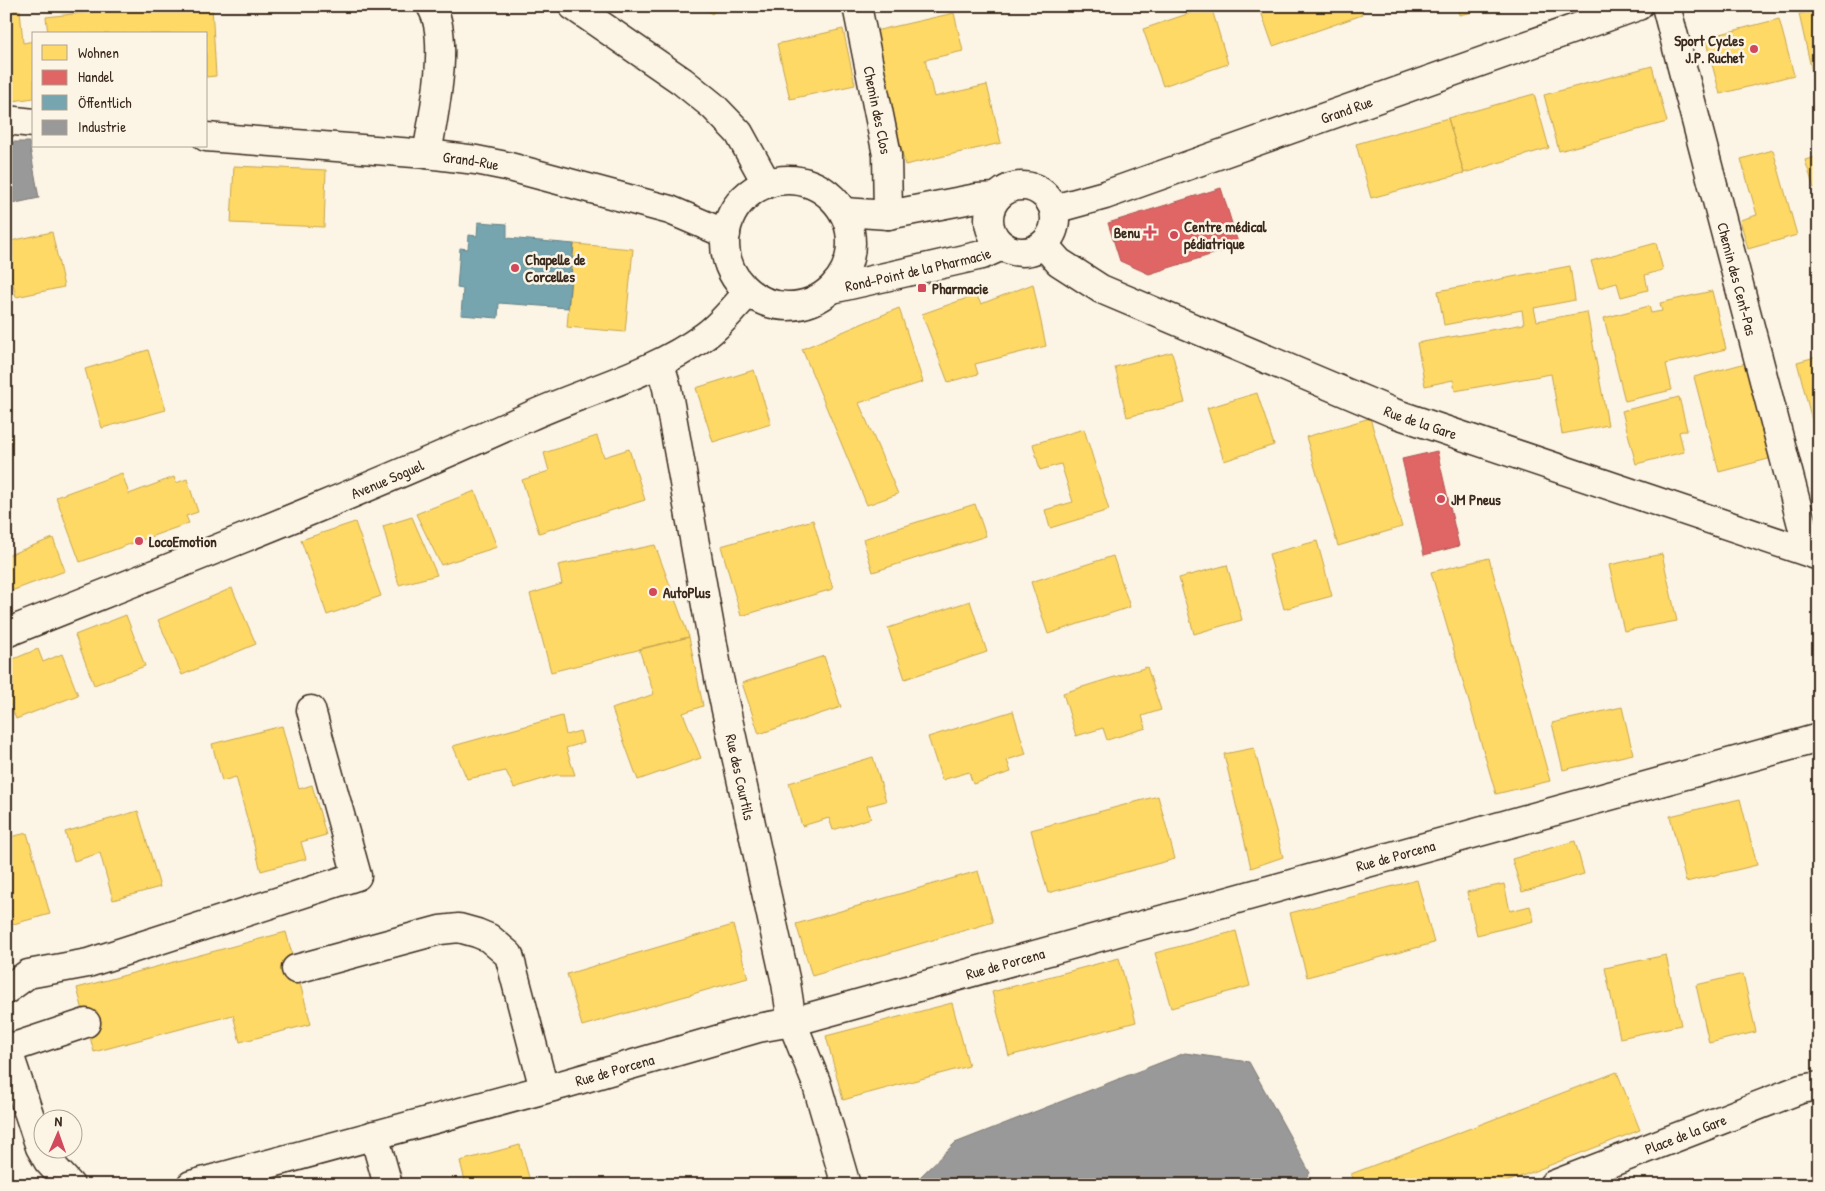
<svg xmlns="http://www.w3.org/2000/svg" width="1825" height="1191" font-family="'Patrick Hand',sans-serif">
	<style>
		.homes { fill: #ffd966; stroke: #c4a450 }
		.shops { fill: #e06666; stroke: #ae5450 }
		.public { fill: #76a5af; stroke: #648084 }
		.industry { fill: #999; stroke: #7d7874 }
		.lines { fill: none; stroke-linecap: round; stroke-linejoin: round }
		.minor-casing { stroke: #3b2a1e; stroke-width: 31 }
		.major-casing { stroke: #3b2a1e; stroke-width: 31 }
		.minor { stroke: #fcf5e5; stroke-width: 28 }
		.major { stroke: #fcf5e5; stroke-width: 28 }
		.poi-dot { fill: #d1495b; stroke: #fcf5e5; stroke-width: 2 }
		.labels { text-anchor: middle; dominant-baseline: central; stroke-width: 5; stroke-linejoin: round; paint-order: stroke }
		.poi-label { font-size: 15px; font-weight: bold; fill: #3b2a1e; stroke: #fcf5e5; text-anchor: start }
		.street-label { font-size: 15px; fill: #3b2a1e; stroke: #fcf5e5 }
	</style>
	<rect width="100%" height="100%" fill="#fcf5e5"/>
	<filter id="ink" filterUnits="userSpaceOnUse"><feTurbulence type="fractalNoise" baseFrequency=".02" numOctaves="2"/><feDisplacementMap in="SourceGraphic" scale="10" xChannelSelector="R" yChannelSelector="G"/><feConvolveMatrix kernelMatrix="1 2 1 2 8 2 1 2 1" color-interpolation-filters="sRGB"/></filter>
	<g filter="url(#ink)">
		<path class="homes" d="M142,6H212L216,76L206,77V34H48L46,17Z
			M701,6H718L712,14Z
			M1211,6L1228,64L1163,86L1143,29Z
			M1259,6H1358L1362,15L1273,46Z
			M1457,6H1500L1459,15Z
			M1819,9V70L1812,72L1799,14Z
			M20,10L23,43L34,41V98L6,102V11Z
			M954,13L963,51L925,60L934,97L987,85L1001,143L905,165L875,31Z
			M1779,19L1794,75L1720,94L1705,38Z
			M843,29L855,85L790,99L777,44Z
			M1652,66L1667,122L1559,151L1544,95Z
			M1534,94L1549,148L1464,173L1448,118Z
			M1448,118L1464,173L1371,198L1356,144Z
			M1773,150L1797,235L1748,249L1740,220L1757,215L1741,159Z
			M1819,156V187L1814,188L1805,160Z
			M234,166L326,170L324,227L231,223Z
			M52,232L64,287L16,297L6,253V242Z
			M1656,243L1663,270L1645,275L1648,290L1621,297L1617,283L1599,288L1591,261Z
			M574,244L633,249L625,332L567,327Z
			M1570,266L1575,300L1534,308L1537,321L1587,312L1608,425L1562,434L1551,374L1455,391L1453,380L1425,386L1417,343L1524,324L1522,310L1444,325L1438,291Z
			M1033,284L1046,346L975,364L978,374L948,382L922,314L976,295L981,304Z
			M1712,291L1726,349L1666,364L1672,390L1625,401L1604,318L1649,306L1651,313L1662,311L1660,303Z
			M899,308L923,382L859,403L898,494L867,505L802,349Z
			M148,350L166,410L102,428L85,369Z
			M1172,352L1185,403L1127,417L1115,367Z
			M1819,356V440H1817L1797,362Z
			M1746,363L1772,458L1719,472L1694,377Z
			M754,370L771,424L713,442L696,388Z
			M1257,393L1274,445L1224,461L1207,408Z
			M1679,397L1687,430L1679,432L1684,452L1636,464L1622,411Z
			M1370,418L1402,527L1338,546L1306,437Z
			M6,424L12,442L6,444Z
			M1084,429L1109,510L1050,528L1045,510L1073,502L1061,464L1040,470L1033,444Z
			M597,436L604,457L629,449L645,500L539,533L522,480L549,471L544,453Z
			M122,473L129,494L174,477L176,483L187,479L198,512L186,516L189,523L80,562L56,497Z
			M475,491L497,547L441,565L416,514Z
			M975,504L986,536L873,572L863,539Z
			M412,517L437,575L399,585L383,526Z
			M813,520L833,589L741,616L721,546Z
			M355,522L381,596L327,615L301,540Z
			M53,538L65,571L6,593V556Z
			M1317,541L1332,596L1284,609L1269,554Z
			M655,545L689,637L551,672L530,594L562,584L558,565Z
			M1662,554L1677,621L1624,631L1609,565Z
			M1113,556L1130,607L1048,634L1031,582Z
			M1489,558L1550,781L1496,794L1431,572Z
			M1227,565L1242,620L1194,634L1179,578Z
			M232,588L256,644L182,675L158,620Z
			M970,601L987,652L905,679L888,628Z
			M126,615L145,666L94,685L75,635Z
			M689,637L703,706L683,713L701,758L638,780L612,709L654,694L639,649Z
			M38,649L43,662L62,654L78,695L16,719L6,695V662Z
			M824,656L841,707L759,734L742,683Z
			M1147,667L1161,710L1142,716L1146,728L1107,740L1103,728L1076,736L1063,693Z
			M1622,707L1633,754L1563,770L1552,723Z
			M1013,711L1026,754L1007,760L1011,772L973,784L969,772L942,780L928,737Z
			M562,716L566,735L580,731L583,743L566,748L575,775H556L514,788L506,771L467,779L453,746Z
			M282,726L299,789L312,785L326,835L301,842L306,859L261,871L236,777L222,781L212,744Z
			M1254,748L1283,857L1251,868L1224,754Z
			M873,757L886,801L867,806L871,818L833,830L829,818L802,826L789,783Z
			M1158,796L1175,859L1048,893L1031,830Z
			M1740,799L1757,865L1686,882L1670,816Z
			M138,811L160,887L113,900L100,853L74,861L65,832Z
			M27,833L50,914L6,926V838Z
			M1575,841L1584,874L1522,892L1512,859Z
			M978,871L993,922L812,976L796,924Z
			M1417,880L1434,943L1307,977L1290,913Z
			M1504,884L1510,911L1530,906L1534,921L1477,935L1467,892Z
			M733,925L748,978L582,1026L567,974Z
			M1236,931L1250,986L1171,1008L1155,953Z
			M286,932L311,1024L240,1042L233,1015L94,1052L77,988Z
			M1666,955L1681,1025L1620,1038L1605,968Z
			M1119,958L1136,1022L1009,1056L992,992Z
			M1743,974L1756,1032L1709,1043L1696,985Z
			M952,1003L969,1066L843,1100L826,1036Z
			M1617,1072L1640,1130L1499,1185H1356L1351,1174Z
			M520,1145L531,1185H466L460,1161Z"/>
		<path class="shops" d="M1221,188L1239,246L1149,274L1120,261L1108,223Z
			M1437,451L1459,546L1424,555L1402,459Z"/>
		<path class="public" d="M478,222L507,224V238L574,244L568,308L499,303L498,318L461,315L463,289L457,288L460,248L468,249L469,235L477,236Z"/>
		<path class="industry" d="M6,142H29L39,198L6,205Z
			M1185,1053L1249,1062L1310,1173L1299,1185H924L920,1177L955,1143Z"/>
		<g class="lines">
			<defs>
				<g id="minor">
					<path id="s1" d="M857,6L887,155L888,215"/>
					<path id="s2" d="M1666,6L1809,552"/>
					<path d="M6,120L34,123"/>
					<path id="s3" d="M206,137L427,154L476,160L506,166L670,210L726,234"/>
					<path d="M427,154C433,118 451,37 431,6"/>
					<path id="s4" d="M660,364L667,388L719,678L786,983L792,1022L816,1082L846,1185"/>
					<path id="s5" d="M6,633C181,563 357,495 528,417C587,390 651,375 705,336C721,325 734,307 748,293"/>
					<path d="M296,969L440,930L459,928L477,933L489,938L509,955L544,1089"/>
					<path d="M6,990L28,974L88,963L357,876L311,710"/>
					<path d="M6,1045L40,1147L48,1161L70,1185"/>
					<path d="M8,1049L86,1023"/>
					<path d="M374,1135L388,1185"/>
					<path id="s6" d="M191,1185L568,1083L758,1028L792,1022L1819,738"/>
					<path id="s7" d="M1553,1185L1801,1089L1819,1086"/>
				</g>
				<g id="major">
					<path d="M573,6L682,81L713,106L739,133L767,184"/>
					<circle cx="788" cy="243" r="63"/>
					<circle cx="1022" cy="219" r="33"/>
					<path id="s8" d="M1054,209L1105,195L1638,6"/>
					<path d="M844,212L888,215L977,198L997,197"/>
					<path id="s9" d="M1044,245L1059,262L1101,289L1394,413L1819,556"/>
					<path id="s10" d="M832,289L982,255L1002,246"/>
				</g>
			</defs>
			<use href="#minor" class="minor-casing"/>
			<use href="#major" class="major-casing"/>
			<use href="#minor" class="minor"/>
			<use href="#major" class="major"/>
		</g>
	</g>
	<g class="poi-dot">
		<circle cx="1754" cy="49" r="5"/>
		<path d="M1147.5 224.5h5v5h5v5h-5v5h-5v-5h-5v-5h5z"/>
		<circle cx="1174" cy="235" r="5"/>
		<circle cx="515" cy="268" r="5"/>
		<rect x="917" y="283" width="10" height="10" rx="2.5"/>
		<circle cx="1441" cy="499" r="5"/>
		<circle cx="139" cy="541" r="5"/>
		<circle cx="653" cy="592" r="5"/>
	</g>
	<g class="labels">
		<g class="poi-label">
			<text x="1744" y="40" text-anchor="end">Sport Cycles<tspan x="1744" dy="17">J.P. Ruchet</tspan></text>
			<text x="1184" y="226">Centre médical<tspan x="1184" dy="17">pédiatrique</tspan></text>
			<text x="1140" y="232" text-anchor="end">Benu</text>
			<text x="525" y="259">Chapelle de<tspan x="525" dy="17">Corcelles</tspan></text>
			<text x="932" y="288">Pharmacie</text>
			<text x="1451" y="499">JM Pneus</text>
			<text x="149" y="541">LocoEmotion</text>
			<text x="663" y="592">AutoPlus</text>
		</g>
		<g class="street-label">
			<text stroke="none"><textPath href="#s1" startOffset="106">Chemin des Clos</textPath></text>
			<text stroke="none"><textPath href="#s8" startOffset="309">Grand Rue</textPath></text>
			<text stroke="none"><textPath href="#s3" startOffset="266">Grand-Rue</textPath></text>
			<text stroke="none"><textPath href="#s10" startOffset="88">Rond-Point de la Pharmacie</textPath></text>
			<text stroke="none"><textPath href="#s2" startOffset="282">Chemin des Cent-Pas</textPath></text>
			<text stroke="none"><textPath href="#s9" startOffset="419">Rue de la Gare</textPath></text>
			<text stroke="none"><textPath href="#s5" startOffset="411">Avenue Soguel</textPath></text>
			<text stroke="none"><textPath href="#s4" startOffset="421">Rue des Courtils</textPath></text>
			<text stroke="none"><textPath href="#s6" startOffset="1249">Rue de Porcena</textPath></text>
			<text stroke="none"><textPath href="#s6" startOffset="844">Rue de Porcena</textPath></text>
			<text stroke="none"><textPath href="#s6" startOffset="439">Rue de Porcena</textPath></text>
			<text stroke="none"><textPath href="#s7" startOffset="142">Place de la Gare</textPath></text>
		</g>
	</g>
	<rect width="1825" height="1191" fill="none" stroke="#fcf5e5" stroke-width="25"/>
	<rect x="12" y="12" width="1800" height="1166" fill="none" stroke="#3b2a1e" stroke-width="2" filter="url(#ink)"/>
	<rect x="32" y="32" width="175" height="115" fill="#fcf5e5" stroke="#afa495"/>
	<rect x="42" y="45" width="25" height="15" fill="#ffd966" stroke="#afa495"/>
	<text x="78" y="58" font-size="15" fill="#3b2a1e">Wohnen</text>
	<rect x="42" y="70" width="25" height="15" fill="#e06666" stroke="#afa495"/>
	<text x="78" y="82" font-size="15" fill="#3b2a1e">Handel</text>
	<rect x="42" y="95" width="25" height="15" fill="#76a5af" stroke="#afa495"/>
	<text x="78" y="108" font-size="15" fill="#3b2a1e">Öffentlich</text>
	<rect x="42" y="120" width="25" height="15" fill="#999999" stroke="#afa495"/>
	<text x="78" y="132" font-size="15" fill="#3b2a1e">Industrie</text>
	<g transform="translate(58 1134) rotate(2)"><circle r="24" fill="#fcf5e5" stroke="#afa495"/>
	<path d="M0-4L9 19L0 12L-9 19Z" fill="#d1495b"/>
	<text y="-8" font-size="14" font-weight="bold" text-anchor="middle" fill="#3b2a1e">N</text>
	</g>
</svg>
